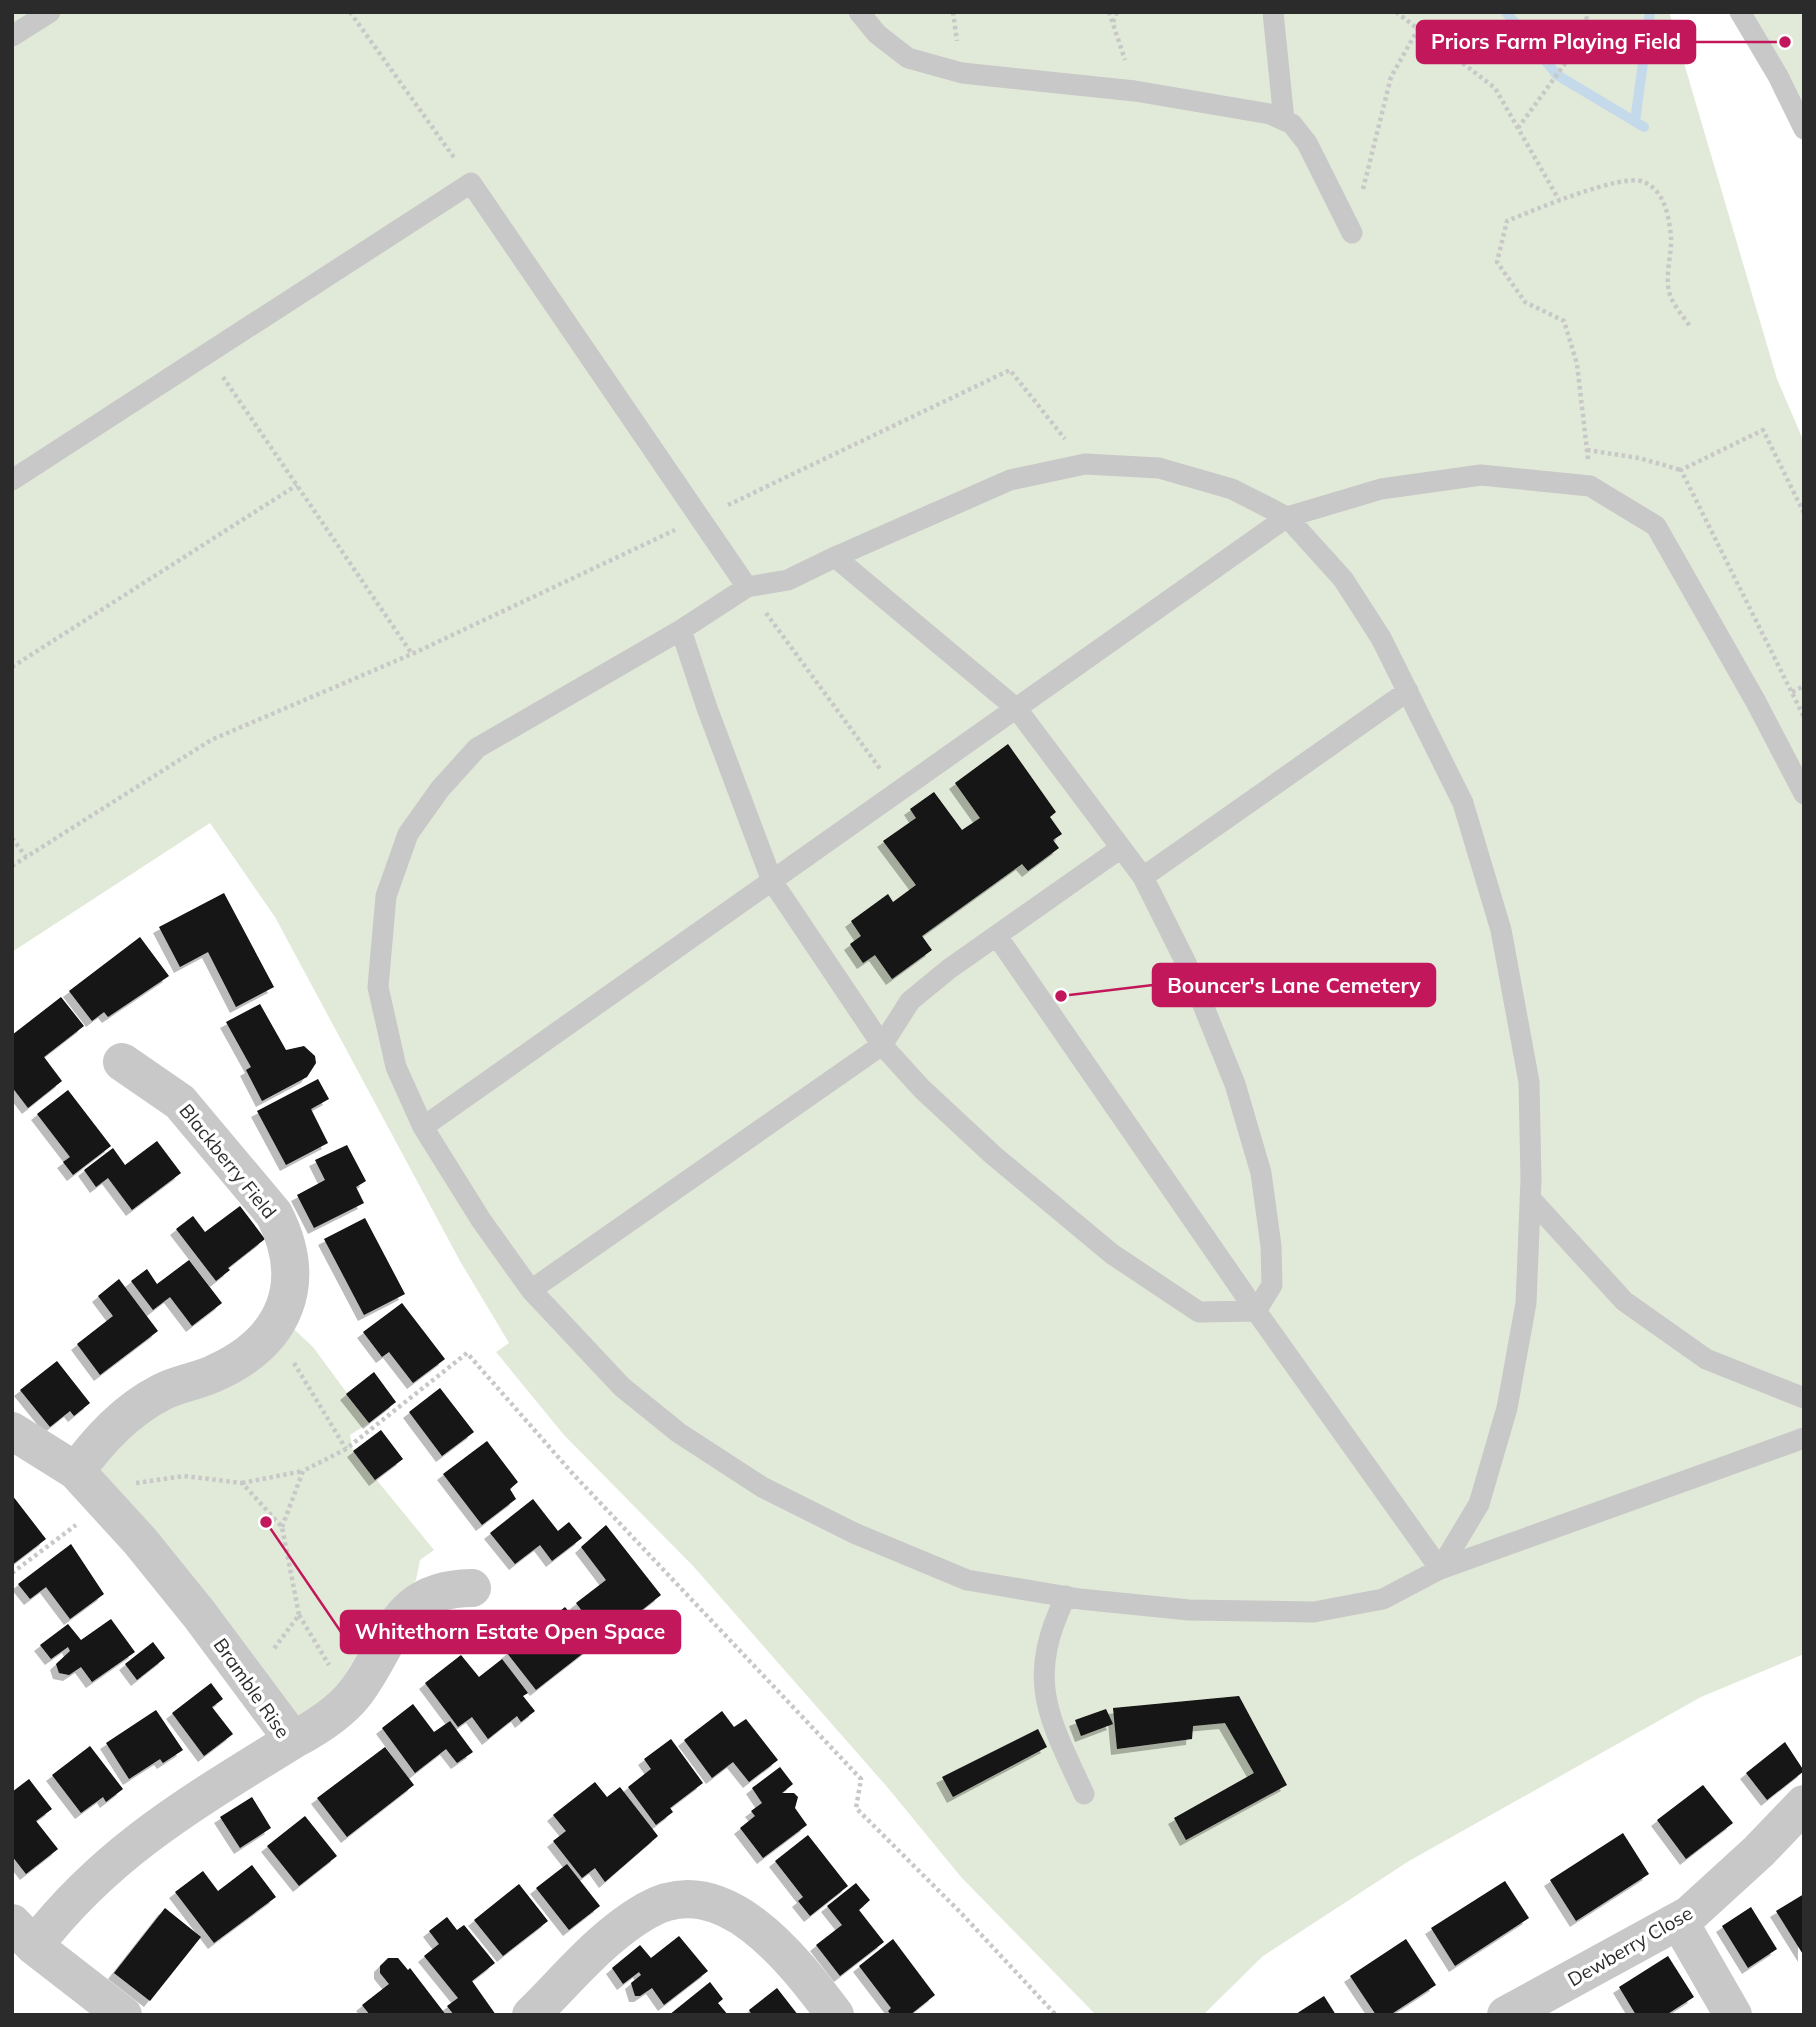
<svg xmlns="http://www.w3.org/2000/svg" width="1816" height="2027" font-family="Mulish,sans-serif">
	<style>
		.green { fill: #e1ead8 }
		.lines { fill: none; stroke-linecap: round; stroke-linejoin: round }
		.stream { stroke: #c4d9ea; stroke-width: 10 }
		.building { fill: #121212; filter: url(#shadow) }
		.path { stroke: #c8c8c8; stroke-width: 4.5; stroke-dasharray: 3.5 3.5; stroke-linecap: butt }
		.lane { stroke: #c8c8c8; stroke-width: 21 }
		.street { stroke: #c8c8c8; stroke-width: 38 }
		.labels { text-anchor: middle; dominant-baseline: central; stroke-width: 7; stroke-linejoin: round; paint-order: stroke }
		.street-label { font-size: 19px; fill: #2b2b2b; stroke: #fff }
		.leader { fill: none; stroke: #c2185b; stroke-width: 2.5 }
		.callout-dot { fill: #c2185b; stroke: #fff; stroke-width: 2.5 }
		.callout { fill: #c2185b; stroke: #c2185b; stroke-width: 2.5 }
		.callout-label { font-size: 21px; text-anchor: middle; font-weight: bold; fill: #fff }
	</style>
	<defs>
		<filter id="shadow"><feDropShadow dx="-6" dy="6" stdDeviation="0" flood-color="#0004"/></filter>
	</defs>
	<rect width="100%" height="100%" fill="#fff"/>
	<path class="green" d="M12,12H1669L1777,379L1804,442V1654L1701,1697L1409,1861L1263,1956L1203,2015H1096L961,1877L888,1788L694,1567L564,1435L496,1352L509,1343L460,1261L275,917L210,823L12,952Z
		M1749,12H1804V111Z
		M281,1317L313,1347L369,1423L350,1435L353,1451L434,1550L420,1560L416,1580L374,1627L310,1731L76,1471Z"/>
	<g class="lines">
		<path class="stream" d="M1506,12L1557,75L1644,127
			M1635,121L1650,12"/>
	</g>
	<path class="building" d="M1008,744L1056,812L1050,817L1062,834L1053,840L1059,848L1028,871L1022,864L922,936L932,950L892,979L875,955L863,963L850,944L861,936L851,921L888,894L893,902L916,885L883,841L916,818L910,809L934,792L962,830L980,818L955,783Z
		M224,893L274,987L236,1007L208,952L180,967L159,927Z
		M140,937L169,976L108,1017L104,1012L92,1021L69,991Z
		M61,997L84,1026L44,1057L62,1081L28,1108L12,1087V1035Z
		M260,1004L286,1050L304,1046L315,1056L316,1063L307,1077L262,1101L246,1070L251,1067L226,1022Z
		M318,1079L329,1099L311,1109L328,1143L286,1165L257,1111Z
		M68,1090L111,1146L73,1175L63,1162L70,1157L37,1114Z
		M157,1141L181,1173L132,1210L108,1178L96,1187L84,1170L113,1148L125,1165Z
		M347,1145L366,1181L356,1187L364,1203L314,1228L297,1195L325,1180L315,1160Z
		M240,1206L265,1239L228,1268L230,1270L216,1281L176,1229L193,1216L205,1232Z
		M365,1218L405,1294L364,1315L324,1239Z
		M189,1260L222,1303L192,1326L170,1297L153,1310L131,1281L147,1269L157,1284Z
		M119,1279L158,1331L100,1375L77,1344L113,1316L98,1296Z
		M402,1303L445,1359L413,1383L389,1352L382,1357L363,1332Z
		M57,1361L90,1403L74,1416L70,1411L50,1427L20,1390Z
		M374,1372L396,1402L369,1423L346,1394Z
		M440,1388L474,1432L442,1456L409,1412Z
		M381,1430L403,1459L375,1480L353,1451Z
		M487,1441L518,1482L510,1489L516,1499L482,1525L443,1474Z
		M12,1495L46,1539L12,1565Z
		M533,1499L558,1531L569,1522L582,1538L552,1561L540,1545L515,1564L490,1533Z
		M606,1525L661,1595L604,1640L576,1603L606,1580L581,1547Z
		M71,1544L104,1594L70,1619L46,1587L30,1599L18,1584Z
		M565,1607L595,1644L536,1690L507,1653Z
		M111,1619L135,1652L92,1682L81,1667L69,1675L59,1673L56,1664L70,1651L68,1647L51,1659L40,1645L68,1624L81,1640Z
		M153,1642L165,1658L137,1680L125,1664Z
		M461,1655L479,1677L502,1659L528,1693L523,1696L535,1711L521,1722L517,1716L488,1739L472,1717L458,1727L425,1683Z
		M211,1683L223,1699L212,1707L233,1734L204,1756L172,1713Z
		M1239,1696L1287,1785L1186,1840L1174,1818L1254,1773L1225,1723L1193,1726L1192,1739L1117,1749L1113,1708Z
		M413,1704L434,1732L450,1721L473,1752L457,1763L446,1749L415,1773L382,1728Z
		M1106,1709L1113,1724L1081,1736L1075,1720Z
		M156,1710L183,1750L163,1763L160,1759L129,1779L106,1743Z
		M722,1711L734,1727L746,1719L778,1760L749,1782L733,1762L712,1778L684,1740Z
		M1038,1729L1047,1747L953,1797L942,1777Z
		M671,1739L703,1783L670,1808L673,1812L656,1825L628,1787L651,1769L644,1759Z
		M1785,1742L1804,1771L1767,1800L1746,1773Z
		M90,1746L123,1789L106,1802L103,1797L81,1813L52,1775Z
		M385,1747L414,1785L347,1837L317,1798Z
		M780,1767L793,1784L782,1793H794L798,1797L795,1808L807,1825L763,1858L740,1828L755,1816L751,1811L762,1803L752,1788Z
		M29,1779L52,1809L36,1821L58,1849L26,1874L12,1856V1792Z
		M595,1782L607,1797L620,1787L658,1836L605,1882L595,1868L582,1878L553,1841L566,1831L553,1815Z
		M1703,1785L1733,1823L1686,1859L1657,1820Z
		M252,1797L271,1828L240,1848L220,1817Z
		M305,1816L337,1856L299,1886L267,1846Z
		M1623,1833L1649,1874L1576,1921L1550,1880Z
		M808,1835L848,1886L810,1916L798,1901L803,1897L775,1861Z
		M567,1864L600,1906L569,1930L536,1888Z
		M252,1865L276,1897L214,1943L175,1892L203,1871L218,1891Z
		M1505,1881L1529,1918L1455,1966L1431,1928Z
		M856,1883L870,1900L859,1910L884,1942L840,1976L816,1945L842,1925L827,1906Z
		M519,1884L548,1921L503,1956L474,1920Z
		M1804,1894V1956L1776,1911Z
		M1751,1907L1777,1949L1748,1968L1722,1926Z
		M165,1908L201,1937L150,2001L114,1973Z
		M447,1917L457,1930L464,1925L495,1963L472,1981L496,2015H454L447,2006L458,1998L424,1956L439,1944L429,1931Z
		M679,1936L708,1971L664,2005L652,1988L640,1996H635L631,1983L641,1975L639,1972L623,1984L612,1968L640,1945L651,1958Z
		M893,1939L935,1995L910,2015H891L888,2011L891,2008L859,1966Z
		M1406,1939L1436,1985L1390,2015H1376L1350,1976Z
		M1668,1956L1694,1997L1666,2015H1636L1619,1987Z
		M388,1958H398L408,1970L410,1968L446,2015H370L362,2005L389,1984L380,1973V1966Z
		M710,1982L723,1999L718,2003L728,2015H669Z
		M777,1988L798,2015H752L749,2010Z
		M1324,1996L1336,2015H1295L1299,2012Z"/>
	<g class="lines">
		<path class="path" d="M350,12L455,159
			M953,12L957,41
			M1109,12L1125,60
			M1396,12L1495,88L1559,200
			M1113,22L1117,12
			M1518,128L1591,28L1584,12
			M1363,189L1391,77L1418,29
			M223,377L412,654
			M1587,450L1639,458L1681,470
			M1588,459L1577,364L1564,321L1525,302L1497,262L1507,221C1532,211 1623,172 1644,182C1665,191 1669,217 1671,237C1672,254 1665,274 1669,291C1671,303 1684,317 1691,328
			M728,505L1010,370L1065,439
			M1804,513L1763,430L1681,470L1804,717
			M766,613L881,770
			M12,667L297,485
			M1792,692L1804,686
			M12,838L26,857
			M12,866L211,740L412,654L675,530
			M294,1363L346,1449
			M136,1483L184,1476L242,1483L282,1527L299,1615L273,1650
			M242,1483L303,1471
			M282,1527L303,1471L346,1449L467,1353L573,1474L861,1779L856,1808L960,1912L1056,2015
			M12,1573L76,1525
			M299,1615L329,1665"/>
		<path class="lane" d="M859,12L877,34L908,58L962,73L1135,91L1270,114L1292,124L1307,143L1352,233
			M1273,12L1284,120
			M1740,12L1778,76L1804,129
			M12,36L50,12
			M12,480L471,183L747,587
			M835,557L1017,709L1143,877L1186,963L1235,1084L1261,1173L1271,1246L1272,1285L1256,1311L1199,1312L1112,1254L993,1155L922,1089L882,1045L772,881L707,708L681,630L747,587L788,580Z
			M681,630L477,748L440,789L408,834L386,896L378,987L396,1067L423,1127L481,1220L531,1290L622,1387L679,1433L762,1487L854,1533L967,1580L1080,1599L1189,1610L1314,1612L1383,1599L1440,1569L1479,1504L1507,1408L1526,1303L1531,1180L1529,1082L1501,930L1463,803L1381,638L1343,579L1287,517L1232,489L1159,468L1085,464L1010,480L835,557
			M1143,877L1408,691
			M997,936L1256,1311L1440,1569L1804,1438
			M423,1127L1287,517L1381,489L1481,475L1590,486L1656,526L1756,702L1804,794
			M1530,1198L1624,1301L1706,1359L1804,1398
			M531,1290L882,1045L910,1001L949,969L1121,848
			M1066,1596C1025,1680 1048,1716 1084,1794"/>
		<path class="street" d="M12,1431L76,1471L140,1541L199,1614L293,1740C193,1802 107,1851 34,1946
			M76,1471C99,1440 126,1410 162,1392C179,1383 200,1381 217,1372C286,1340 309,1282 274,1214L180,1102L122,1062
			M293,1740C316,1728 340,1713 356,1692C394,1641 394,1589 472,1588
			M1679,1921L1733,2015
			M12,1923L34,1946L123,2015
			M531,2015C568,1979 601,1937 646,1911C724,1866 795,1962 835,2015
			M1506,2015L1689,1915L1759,1851L1804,1804"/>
	</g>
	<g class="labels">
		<g class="street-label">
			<text transform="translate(228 1161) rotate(51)">Blackberry Field</text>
			<text transform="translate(252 1688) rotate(55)">Bramble Rise</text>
			<text transform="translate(1630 1946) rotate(-30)">Dewberry Close</text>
		</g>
	</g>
	<path class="leader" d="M1785 42L1695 42M1061 996L1153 985M266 1522L341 1632"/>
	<g class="callout-dot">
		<circle cx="1785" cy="42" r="7"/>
		<circle cx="1061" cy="996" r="7"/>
		<circle cx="266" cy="1522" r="7"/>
	</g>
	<g class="callout">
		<rect x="1417" y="21" width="278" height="42" rx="7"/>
		<rect x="1153" y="964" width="282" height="42" rx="7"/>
		<rect x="341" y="1611" width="339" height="42" rx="7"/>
	</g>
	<g class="callout-label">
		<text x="1556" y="49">Priors Farm Playing Field</text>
		<text x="1294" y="993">Bouncer's Lane Cemetery</text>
		<text x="510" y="1639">Whitethorn Estate Open Space</text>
	</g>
	<rect width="1816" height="2027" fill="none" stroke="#2b2b2b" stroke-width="28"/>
</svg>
